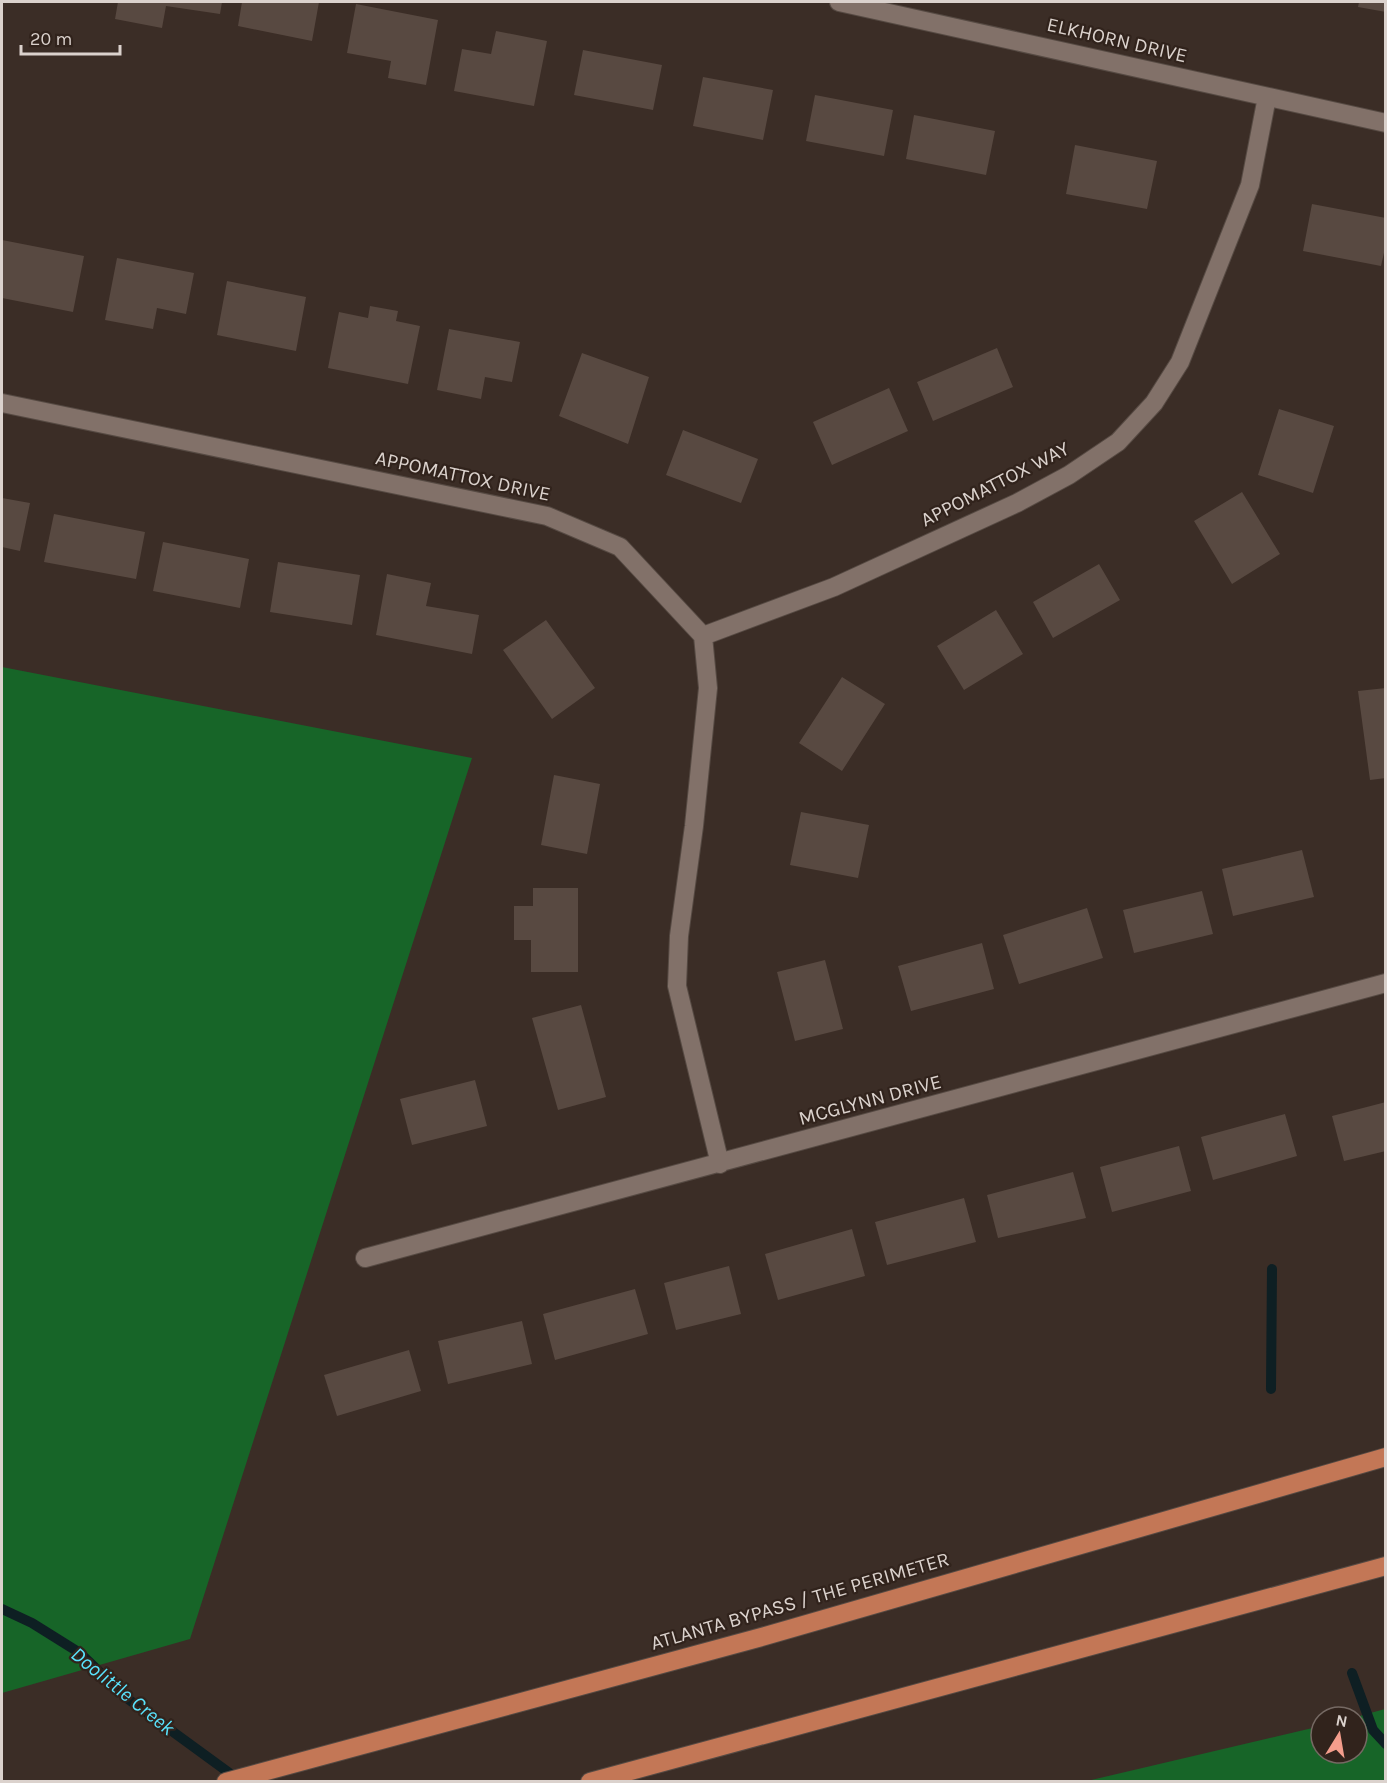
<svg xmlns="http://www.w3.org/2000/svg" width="1387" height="1783" font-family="Karla,sans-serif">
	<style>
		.green { fill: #176528 }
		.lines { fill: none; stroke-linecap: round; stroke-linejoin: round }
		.stream { stroke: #0e1f23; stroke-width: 10 }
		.building { fill: #584941 }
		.street-casing { stroke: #564a43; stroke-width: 20 }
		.highway-casing { stroke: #564a43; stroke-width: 20 }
		.street { stroke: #827169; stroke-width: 18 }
		.highway { stroke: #c37756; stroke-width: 18 }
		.labels { text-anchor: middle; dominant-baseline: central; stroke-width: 4.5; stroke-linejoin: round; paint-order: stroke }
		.street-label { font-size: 20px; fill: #dbd2cd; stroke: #31231c }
		.water-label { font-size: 21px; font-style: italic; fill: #59e3fd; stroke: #31231c }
	</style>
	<rect width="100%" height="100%" fill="#3b2d26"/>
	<path class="green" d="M2,667L472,758L190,1639L2,1693Z
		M1385,1709V1781H1087L1321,1726V1753H1357L1356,1717Z"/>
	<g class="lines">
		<path class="stream" d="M1271,1389L1272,1269
			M2,1609L32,1623L80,1653L128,1699L239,1780
			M1352,1673L1373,1730L1386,1744"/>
	</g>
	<path class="building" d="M118,2H222L220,14L166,6L162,28L115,19Z
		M242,2H319L312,41L238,26Z
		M1359,2H1386V12L1358,7Z
		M356,4L438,20L426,85L388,78L391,61L347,53Z
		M496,31L547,41L534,106L454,91L462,49L491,54Z
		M583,50L662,65L653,110L574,95Z
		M703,77L773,90L763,140L693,126Z
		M815,95L893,110L884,156L806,141Z
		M914,115L995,131L986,175L906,159Z
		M1075,145L1157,161L1147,209L1066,194Z
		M1312,204L1386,218V244L1381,266L1303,251Z
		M2,240L84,256L73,312L2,298Z
		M117,258L194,273L186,314L157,308L153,329L105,320Z
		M227,281L306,297L296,351L217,335Z
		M370,306L398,311L396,321L420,326L408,384L328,368L339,312L368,318Z
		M449,329L520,342L512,382L485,377L481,399L437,390Z
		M997,348L1013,387L933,421L917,382Z
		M582,353L649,377L628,444L559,416Z
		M889,388L908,431L832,465L813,422Z
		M1279,409L1334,426L1313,493L1258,475Z
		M683,430L758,459L741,503L666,475Z
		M1242,492L1280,554L1232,584L1194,521Z
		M2,498L30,503L20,551L2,547Z
		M54,514L145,532L136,579L44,562Z
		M163,542L249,559L240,608L153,591Z
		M278,562L360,575L352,625L270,612Z
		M1099,564L1120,600L1053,638L1033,602Z
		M387,574L431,583L426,606L479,615L472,654L376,635Z
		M996,610L1023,654L964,690L937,646Z
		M546,620L595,688L552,719L503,650Z
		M842,677L885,704L842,771L799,743Z
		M1386,688V778L1370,780L1358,691Z
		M554,775L600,784L587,854L541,845Z
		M801,812L869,825L858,878L790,865Z
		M1302,850L1314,897L1233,916L1222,869Z
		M533,888H578V972H531V940H514V906H533Z
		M1202,891L1213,934L1134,953L1123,910Z
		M1087,908L1103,958L1019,984L1003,935Z
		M982,943L994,989L911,1011L898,966Z
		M825,960L843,1029L795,1041L777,972Z
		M581,1005L606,1097L558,1110L532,1018Z
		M475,1080L487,1126L412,1145L400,1099Z
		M1386,1102V1151L1344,1161L1332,1116Z
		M1285,1114L1297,1156L1213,1180L1201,1137Z
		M1179,1146L1191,1191L1112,1212L1100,1167Z
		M1073,1172L1086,1218L998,1238L987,1195Z
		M964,1198L976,1242L887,1265L875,1222Z
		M852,1229L865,1276L778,1300L765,1254Z
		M729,1266L741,1314L676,1330L664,1283Z
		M635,1289L648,1334L555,1360L543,1314Z
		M522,1321L532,1364L448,1384L438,1341Z
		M409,1350L421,1391L337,1416L324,1375Z"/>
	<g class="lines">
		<defs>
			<path id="street" d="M839,2L1386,123
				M2,403L547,516L620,547L703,636L708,688L694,826L679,936L677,986L720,1164
				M703,636L834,587L1017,503L1069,475L1118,442L1154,403L1180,362L1250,185L1267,97
				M365,1258L1386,983"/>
			<path id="highway" d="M226,1782L758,1638L1386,1457
				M590,1782L1386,1566"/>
		</defs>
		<use href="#street" class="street-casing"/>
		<use href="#highway" class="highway-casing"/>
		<use href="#street" class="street"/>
		<use href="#highway" class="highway"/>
	</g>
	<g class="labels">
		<g class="street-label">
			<text transform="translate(1117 40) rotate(13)">ELKHORN DRIVE</text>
			<text transform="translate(463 476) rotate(12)">APPOMATTOX DRIVE</text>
			<text transform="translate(995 484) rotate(-27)">APPOMATTOX WAY</text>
			<text transform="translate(870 1100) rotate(-15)">MCGLYNN DRIVE</text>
			<text transform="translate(800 1601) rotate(-16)">ATLANTA BYPASS / THE PERIMETER</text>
		</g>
		<g class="water-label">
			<text transform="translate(123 1691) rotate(39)">Doolittle Creek</text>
		</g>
	</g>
	<rect width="1387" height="1783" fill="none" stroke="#dbd2cd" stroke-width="6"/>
	<g transform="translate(1339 1735) rotate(11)"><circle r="28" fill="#31231c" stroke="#756963" stroke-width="1.5"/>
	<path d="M0-4.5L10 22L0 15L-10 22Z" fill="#f49d8c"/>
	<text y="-9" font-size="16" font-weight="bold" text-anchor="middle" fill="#dbd2cd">N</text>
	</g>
	<path d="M21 45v9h99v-9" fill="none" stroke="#dbd2cd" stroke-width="3"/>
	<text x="30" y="45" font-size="18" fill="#dbd2cd" stroke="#31231c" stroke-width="4.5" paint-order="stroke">20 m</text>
</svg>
